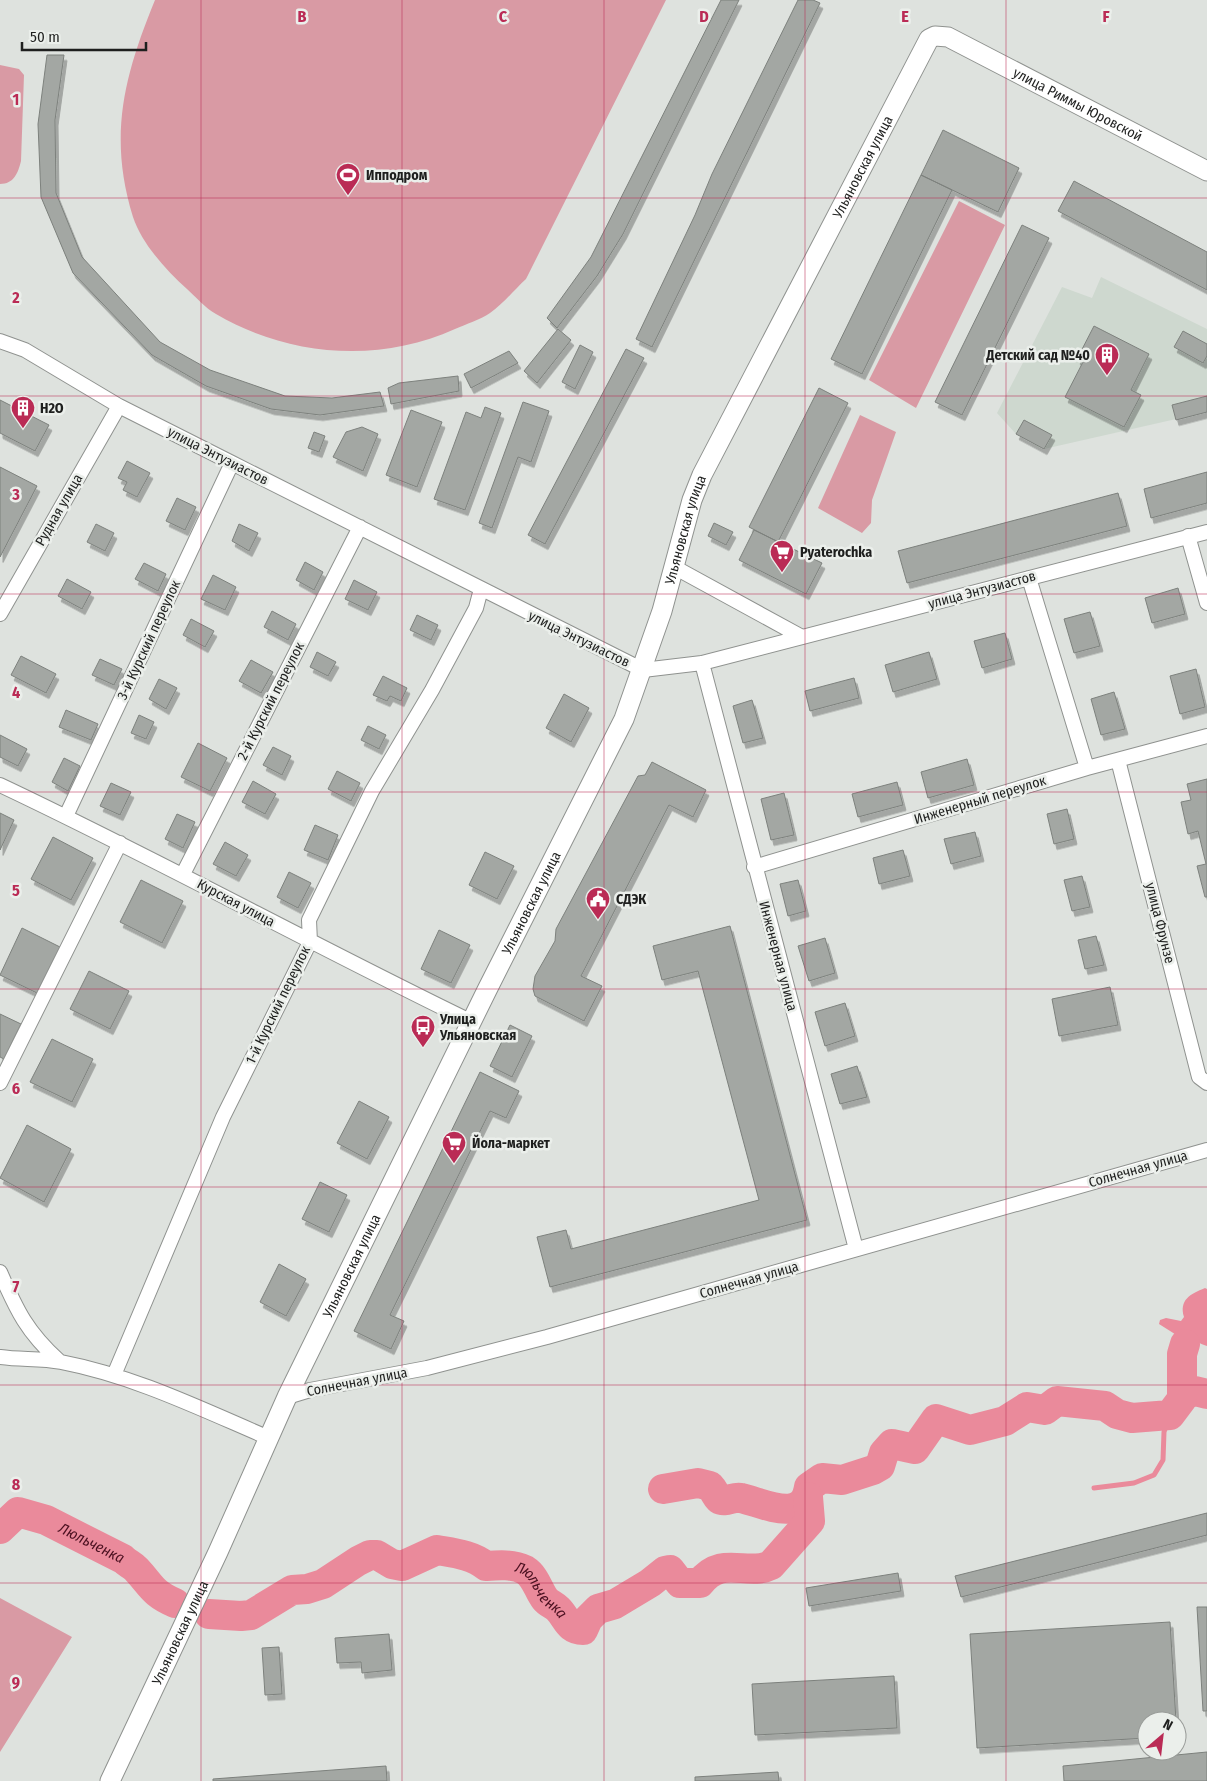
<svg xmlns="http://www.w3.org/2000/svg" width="1207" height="1781" font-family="'Fira Sans Condensed',sans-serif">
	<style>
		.built { fill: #ced8cf }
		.green { fill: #d99aa4 }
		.water { fill: #ea8a9b }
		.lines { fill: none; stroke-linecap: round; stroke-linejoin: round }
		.stream { stroke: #ea8a9b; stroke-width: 5 }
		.river { stroke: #ea8a9b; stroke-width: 30 }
		.building { fill: #a3a7a3; stroke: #7d817d; filter: url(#shadow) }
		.minor-casing { stroke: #8f928f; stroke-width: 16 }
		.secondary-casing { stroke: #8f928f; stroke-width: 21 }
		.minor { stroke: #fff; stroke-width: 14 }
		.secondary { stroke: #fff; stroke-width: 19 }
		.grid { fill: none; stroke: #ba2b55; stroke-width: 1; stroke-opacity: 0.55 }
		.labels { text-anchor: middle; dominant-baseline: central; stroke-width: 5; stroke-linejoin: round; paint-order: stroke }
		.street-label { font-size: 14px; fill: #1e1f1e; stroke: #ebefeb }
		.poi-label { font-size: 14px; font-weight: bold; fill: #1e1f1e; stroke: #ebefeb; text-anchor: start }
		.water-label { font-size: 15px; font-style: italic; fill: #4b1020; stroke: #ebefeb }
		.grid-label { font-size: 16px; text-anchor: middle; font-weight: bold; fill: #ba2b55; stroke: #ebefeb; stroke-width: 5; stroke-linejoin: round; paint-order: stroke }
	</style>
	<defs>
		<filter id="shadow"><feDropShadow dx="3" dy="5.5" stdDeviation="0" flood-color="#0004"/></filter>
	</defs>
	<rect width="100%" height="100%" fill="#dee2de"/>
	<path class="built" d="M1101,277L1207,329V412L1044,449L1016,434L997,413L1062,287L1092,298Z"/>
	<path class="green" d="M155,0H666L526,279C514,290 503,304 490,313C480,320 466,324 455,329C378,364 288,356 216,314C205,308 196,297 187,289C166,270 142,244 133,217C108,136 124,76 155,0Z
		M0,65L19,69L24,75L21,161C18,173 14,184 0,184Z
		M959,201L1005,225L916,408L869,380Z
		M860,415L896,432L872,500L871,523L862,533L818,508Z
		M0,1598L72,1637L0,1752Z"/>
	<path class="water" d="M1205,1288L1207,1289V1346C1198,1344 1194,1336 1185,1344L1178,1336L1159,1324L1160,1320L1166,1318L1181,1321L1184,1317C1179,1300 1190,1294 1205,1288Z"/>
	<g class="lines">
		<path class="stream" d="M1094,1488L1134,1483L1154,1475L1163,1460L1164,1432L1170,1415"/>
		<g class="river">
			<path d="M1183,1395L1195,1391L1207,1394"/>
			<path d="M663,1489L698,1483L710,1486C714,1490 716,1496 719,1499C725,1503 734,1496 741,1498C764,1503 803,1525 809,1487L822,1478L842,1480L873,1470L880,1466L884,1453L892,1444L915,1449L936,1419L970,1430L1005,1421L1027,1407L1045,1410L1057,1401L1105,1406L1117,1414L1132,1418L1170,1415L1182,1399V1354L1185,1344"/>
			<path id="s1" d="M0,1529L18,1512L46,1520L123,1559C127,1563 132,1565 136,1569C152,1586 152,1593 175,1603"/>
			<path id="s2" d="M209,1614L241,1616L251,1615L292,1590L307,1589L323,1584L358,1561L370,1555H377L392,1564L402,1566L437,1550C454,1553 473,1555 486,1566C499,1565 513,1564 525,1570C536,1577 538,1590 545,1599C548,1603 554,1605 558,1609C567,1618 568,1630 583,1630L588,1619L598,1609L615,1604L650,1583L665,1571L670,1570L680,1583H700C722,1554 747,1577 771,1565L810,1521L808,1497"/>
		</g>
	</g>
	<path class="building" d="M721,0H739L623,234L597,276L557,328L547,318L591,257Z
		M798,0H813L820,3L652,347L636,339L695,215L712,174Z
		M47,55H64L55,120L56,193L82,257L160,342L210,370L285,396L332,398L380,392L384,406L320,415L271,409L206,386L152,355L73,273L41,197L38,124Z
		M943,130L1019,168L998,212L921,175Z
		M921,175L952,190L862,374L831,359Z
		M1074,181L1207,252V290L1058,211Z
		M1022,225L1049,238L962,415L935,402Z
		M1094,326L1149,354L1131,390L1141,395L1124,427L1065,397L1083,362L1077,359Z
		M558,329L571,340L537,383L524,371Z
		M1183,331L1207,344V356L1203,363L1174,347Z
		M580,345L593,352L575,389L562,382Z
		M626,349L644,358L545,544L528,535Z
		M509,351L518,363L471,388L464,374Z
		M458,376L459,391L391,404L388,388L399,383Z
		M819,388L848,403L778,542L749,527Z
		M1207,396V412L1176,420L1172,405Z
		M0,400L49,425L35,451L0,433Z
		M523,402L549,411L531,462L518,457L492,528L479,523Z
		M485,407L501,413L465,510L434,499L466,412L481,418Z
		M411,410L442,422L417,487L386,475Z
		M1024,420L1052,435L1044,449L1016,434Z
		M362,427L378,434L363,471L333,457L346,432Z
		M314,432L325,436L319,452L308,448Z
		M127,461L150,473L137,497L123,490L127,482L118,478Z
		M0,467L37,486L0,557Z
		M1207,472V503L1151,518L1144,489Z
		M1118,493L1127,526L907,583L898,551Z
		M177,498L196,507L185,530L166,521Z
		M714,523L733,532L726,545L708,536Z
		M96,524L114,533L105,551L87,542Z
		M239,524L258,533L249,551L232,541Z
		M754,530L822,563L806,594L739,560Z
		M305,562L323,572L314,590L296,580Z
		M144,563L166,574L158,591L135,579Z
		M213,575L236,587L225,610L201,599Z
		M67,579L91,592L82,609L58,596Z
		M354,580L377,592L368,610L345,599Z
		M1178,588L1185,614L1152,623L1145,598Z
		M272,611L296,624L288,640L264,627Z
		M1090,612L1100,646L1074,653L1064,619Z
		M417,615L438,625L431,640L410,630Z
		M191,619L214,631L205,647L183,635Z
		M1005,633L1012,659L982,668L974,641Z
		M317,652L336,662L328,676L310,667Z
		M929,652L937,679L893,692L885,665Z
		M21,656L56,674L46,693L11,675Z
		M100,659L122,669L114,685L92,675Z
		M251,660L273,672L261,693L239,681Z
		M1196,669L1205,707L1180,714L1170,676Z
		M383,676L407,688L401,701L390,696L387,701L373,695Z
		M854,678L859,698L810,711L805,691Z
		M159,679L177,688L166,709L149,699Z
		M1114,692L1125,729L1101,735L1091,699Z
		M564,694L589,708L571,742L546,728Z
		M752,700L763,738L743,743L733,706Z
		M66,710L98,724L91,740L59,727Z
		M139,715L154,722L146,739L131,733Z
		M368,726L386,735L379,749L361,740Z
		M0,735L27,749L18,766L0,757Z
		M198,743L227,758L210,791L181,777Z
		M273,747L291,756L282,775L263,765Z
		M64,758L80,766L68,791L52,782Z
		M967,759L974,785L928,798L921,772Z
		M652,762L706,790L693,817L669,805L581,976L602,986L584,1021L535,996L533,989L535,976L555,941L556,929L638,776L645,775Z
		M337,771L360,783L351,801L328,789Z
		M1207,779V897H1205L1197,866L1206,864L1198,831L1188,834L1181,802L1191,800L1187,784Z
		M253,781L276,794L265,814L242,802Z
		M897,782L903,805L858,817L852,794Z
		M111,783L131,792L120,815L100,806Z
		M784,793L794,835L771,840L761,799Z
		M1067,809L1074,839L1054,844L1047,814Z
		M0,813L14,820L0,850Z
		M177,814L195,822L183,848L165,839Z
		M315,825L338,835L328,860L304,850Z
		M975,832L981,856L951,864L944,839Z
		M53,837L93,858L71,900L31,879Z
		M225,842L248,855L236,876L213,864Z
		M903,850L910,876L879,884L873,858Z
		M485,852L514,866L497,899L469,885Z
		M289,872L311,883L298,908L277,897Z
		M1082,876L1090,907L1072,911L1064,880Z
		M141,880L183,901L162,943L120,922Z
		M798,880L806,911L788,916L780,884Z
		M730,926L807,1220L550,1287L537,1237L566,1230L571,1249L759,1200L698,971L662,980L653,946Z
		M22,928L60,947L37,993L0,975Z
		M439,930L470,945L451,983L421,969Z
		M1096,936L1104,965L1085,969L1078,940Z
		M825,938L835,973L809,981L798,946Z
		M89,971L129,991L110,1029L70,1009Z
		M1110,987L1118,1025L1059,1036L1052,999Z
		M845,1003L855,1036L825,1046L815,1012Z
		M0,1014L21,1024L4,1059L0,1057Z
		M510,1025L532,1036L512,1077L490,1066Z
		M52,1039L93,1059L72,1102L30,1082Z
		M857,1066L867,1097L840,1104L831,1074Z
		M480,1072L519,1091L506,1118L490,1111L390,1315L404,1321L391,1349L354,1331Z
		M359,1101L389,1117L367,1159L337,1143Z
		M27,1125L71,1149L44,1202L0,1178Z
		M320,1182L347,1195L329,1232L302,1219Z
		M279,1264L306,1279L286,1316L260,1302Z
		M1207,1513V1535L961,1597L955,1576Z
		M898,1573L901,1591L809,1606L806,1588Z
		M1197,1607H1207V1711H1203Z
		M1170,1622L1176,1721H1147V1738L977,1748L970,1634Z
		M389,1634L392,1670L362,1673L361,1662L337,1663L335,1638Z
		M279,1647L282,1694L265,1695L262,1648Z
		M894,1676L897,1728L755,1735L752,1684Z
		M1207,1752V1781H1064L1063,1766Z
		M386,1766L387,1781H213V1779Z
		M778,1772L779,1781H695V1777Z"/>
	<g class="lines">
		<defs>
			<path id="minor" d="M0,341L25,350L119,406L232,463L643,670L702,663L1207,532
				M1188,536L1207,603
				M674,567L802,637
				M1029,578L1087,768
				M0,614L119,406
				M702,663L856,1249
				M1118,760L1199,1077L1207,1083
				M0,785C159,860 313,945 472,1022
				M66,816L232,463
				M754,867L1087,768L1207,736
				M183,874L360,527
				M0,1083L120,843
				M0,1272C17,1311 27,1332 59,1361
				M0,1357C20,1360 41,1358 61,1362C134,1376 201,1409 269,1438
				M114,1375L223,1117L310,942L309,920L372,791L432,690L476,608L481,589
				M287,1397L310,1390L427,1368L547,1337L1207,1150"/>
			<g id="secondary">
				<path id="s3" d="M110,1781L218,1552L287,1397L487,990L624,719L662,611L692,500L702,475L929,39L935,36L948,37L1207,171"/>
			</g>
		</defs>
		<use href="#minor" class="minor-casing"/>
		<use href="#secondary" class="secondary-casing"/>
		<use href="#minor" class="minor"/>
		<use href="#secondary" class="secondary"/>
	</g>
	<path class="grid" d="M201,0V1781M402,0V1781M604,0V1781M805,0V1781M1006,0V1781M0,198H1207M0,396H1207M0,594H1207M0,792H1207M0,989H1207M0,1187H1207M0,1385H1207M0,1583H1207"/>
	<defs>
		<symbol id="stadium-pin" viewBox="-11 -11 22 30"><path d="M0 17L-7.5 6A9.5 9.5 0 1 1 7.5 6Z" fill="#ba2b55" stroke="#ebefeb"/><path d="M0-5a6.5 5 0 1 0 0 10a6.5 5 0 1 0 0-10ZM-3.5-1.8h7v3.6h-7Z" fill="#fff"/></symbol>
		<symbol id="building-pin" viewBox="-11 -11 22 30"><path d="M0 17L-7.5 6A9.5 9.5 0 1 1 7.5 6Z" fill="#ba2b55" stroke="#ebefeb"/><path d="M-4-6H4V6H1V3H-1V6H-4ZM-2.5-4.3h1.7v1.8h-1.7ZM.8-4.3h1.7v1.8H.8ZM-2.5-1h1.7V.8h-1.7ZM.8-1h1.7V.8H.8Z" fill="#fff"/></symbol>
		<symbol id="supermarket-pin" viewBox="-11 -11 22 30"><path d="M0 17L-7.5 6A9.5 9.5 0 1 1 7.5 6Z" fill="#ba2b55" stroke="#ebefeb"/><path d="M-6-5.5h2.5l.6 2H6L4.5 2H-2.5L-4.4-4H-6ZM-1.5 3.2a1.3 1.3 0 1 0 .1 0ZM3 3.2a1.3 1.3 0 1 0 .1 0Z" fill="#fff"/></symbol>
		<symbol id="civic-pin" viewBox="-11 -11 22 30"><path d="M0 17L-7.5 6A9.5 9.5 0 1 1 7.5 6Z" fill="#ba2b55" stroke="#ebefeb"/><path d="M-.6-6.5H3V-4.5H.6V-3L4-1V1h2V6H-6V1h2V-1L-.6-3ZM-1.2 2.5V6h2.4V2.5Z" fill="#fff"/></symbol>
		<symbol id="bus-pin" viewBox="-11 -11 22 30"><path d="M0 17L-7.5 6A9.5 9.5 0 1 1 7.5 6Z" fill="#ba2b55" stroke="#ebefeb"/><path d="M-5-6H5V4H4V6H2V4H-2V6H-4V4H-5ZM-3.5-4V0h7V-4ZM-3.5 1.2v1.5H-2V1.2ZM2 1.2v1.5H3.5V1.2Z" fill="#fff"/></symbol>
	</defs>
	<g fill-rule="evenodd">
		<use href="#stadium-pin" x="334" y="161" width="28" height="38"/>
		<use href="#building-pin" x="1093" y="341" width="28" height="38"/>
		<use href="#building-pin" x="9" y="394" width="28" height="38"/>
		<use href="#supermarket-pin" x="768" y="538" width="28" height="38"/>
		<use href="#civic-pin" x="584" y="885" width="28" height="38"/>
		<use href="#bus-pin" x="409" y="1013" width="28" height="38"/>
		<use href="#supermarket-pin" x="440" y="1129" width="28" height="38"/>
	</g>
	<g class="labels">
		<g class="street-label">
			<text stroke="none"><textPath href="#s3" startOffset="2094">улица Риммы Юровской</textPath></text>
			<text stroke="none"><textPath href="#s3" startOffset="1784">Ульяновская улица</textPath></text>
			<text transform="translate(218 456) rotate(27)">улица Энтузиастов</text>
			<text transform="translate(59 510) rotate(-60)">Рудная улица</text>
			<text stroke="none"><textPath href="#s3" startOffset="1379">Ульяновская улица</textPath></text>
			<text transform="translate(982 590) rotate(-15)">улица Энтузиастов</text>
			<text transform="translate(579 639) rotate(26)">улица Энтузиастов</text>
			<text transform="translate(149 640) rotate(-65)">3-й Курский переулок</text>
			<text transform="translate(271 701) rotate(-63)">2-й Курский переулок</text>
			<text transform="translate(980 800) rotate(-17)">Инженерный переулок</text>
			<text transform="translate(236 903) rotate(28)">Курская улица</text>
			<text stroke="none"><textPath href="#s3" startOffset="974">Ульяновская улица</textPath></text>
			<text transform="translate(1160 923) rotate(76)">улица Фрунзе</text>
			<text transform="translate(778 956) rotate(75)">Инженерная улица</text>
			<text transform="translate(278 1005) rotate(-64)">1-й Курский переулок</text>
			<text transform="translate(1138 1169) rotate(-16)">Солнечная улица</text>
			<text stroke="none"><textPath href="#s3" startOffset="569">Ульяновская улица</textPath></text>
			<text transform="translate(749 1280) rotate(-16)">Солнечная улица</text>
			<text transform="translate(357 1382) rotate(-11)">Солнечная улица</text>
			<text stroke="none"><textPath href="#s3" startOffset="164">Ульяновская улица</textPath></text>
		</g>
		<g class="poi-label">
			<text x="366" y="175">Ипподром</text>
			<text x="1090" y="355" text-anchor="end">Детский сад №40</text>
			<text x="40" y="408">H2O</text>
			<text x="800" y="552">Pyaterochka</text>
			<text x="616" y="899">СДЭК</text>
			<text x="440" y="1019">Улица<tspan x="440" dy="16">Ульяновская</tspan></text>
			<text x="472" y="1143">Йола-маркет</text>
		</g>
		<g class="water-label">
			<text stroke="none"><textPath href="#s1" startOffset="105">Люльченка</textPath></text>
			<text stroke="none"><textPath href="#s2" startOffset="368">Люльченка</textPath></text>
		</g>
	</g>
	<g class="grid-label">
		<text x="302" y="22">B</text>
		<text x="503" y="22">C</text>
		<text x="704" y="22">D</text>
		<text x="905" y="22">E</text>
		<text x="1106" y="22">F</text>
		<text x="16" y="105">1</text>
		<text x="16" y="303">2</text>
		<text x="16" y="500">3</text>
		<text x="16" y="698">4</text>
		<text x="16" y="896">5</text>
		<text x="16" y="1094">6</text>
		<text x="16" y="1292">7</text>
		<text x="16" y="1490">8</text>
		<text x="16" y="1688">9</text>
	</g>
	<g transform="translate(1162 1736) rotate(28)"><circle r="24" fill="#ebefeb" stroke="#999c99"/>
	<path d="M0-4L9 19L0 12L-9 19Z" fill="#ba2b55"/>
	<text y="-8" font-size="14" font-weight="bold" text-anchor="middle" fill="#1e1f1e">N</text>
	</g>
	<path d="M22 42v8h124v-8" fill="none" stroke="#1e1f1e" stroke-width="2.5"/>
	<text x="30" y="42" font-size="15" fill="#1e1f1e" stroke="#ebefeb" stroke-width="4" paint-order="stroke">50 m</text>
</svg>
